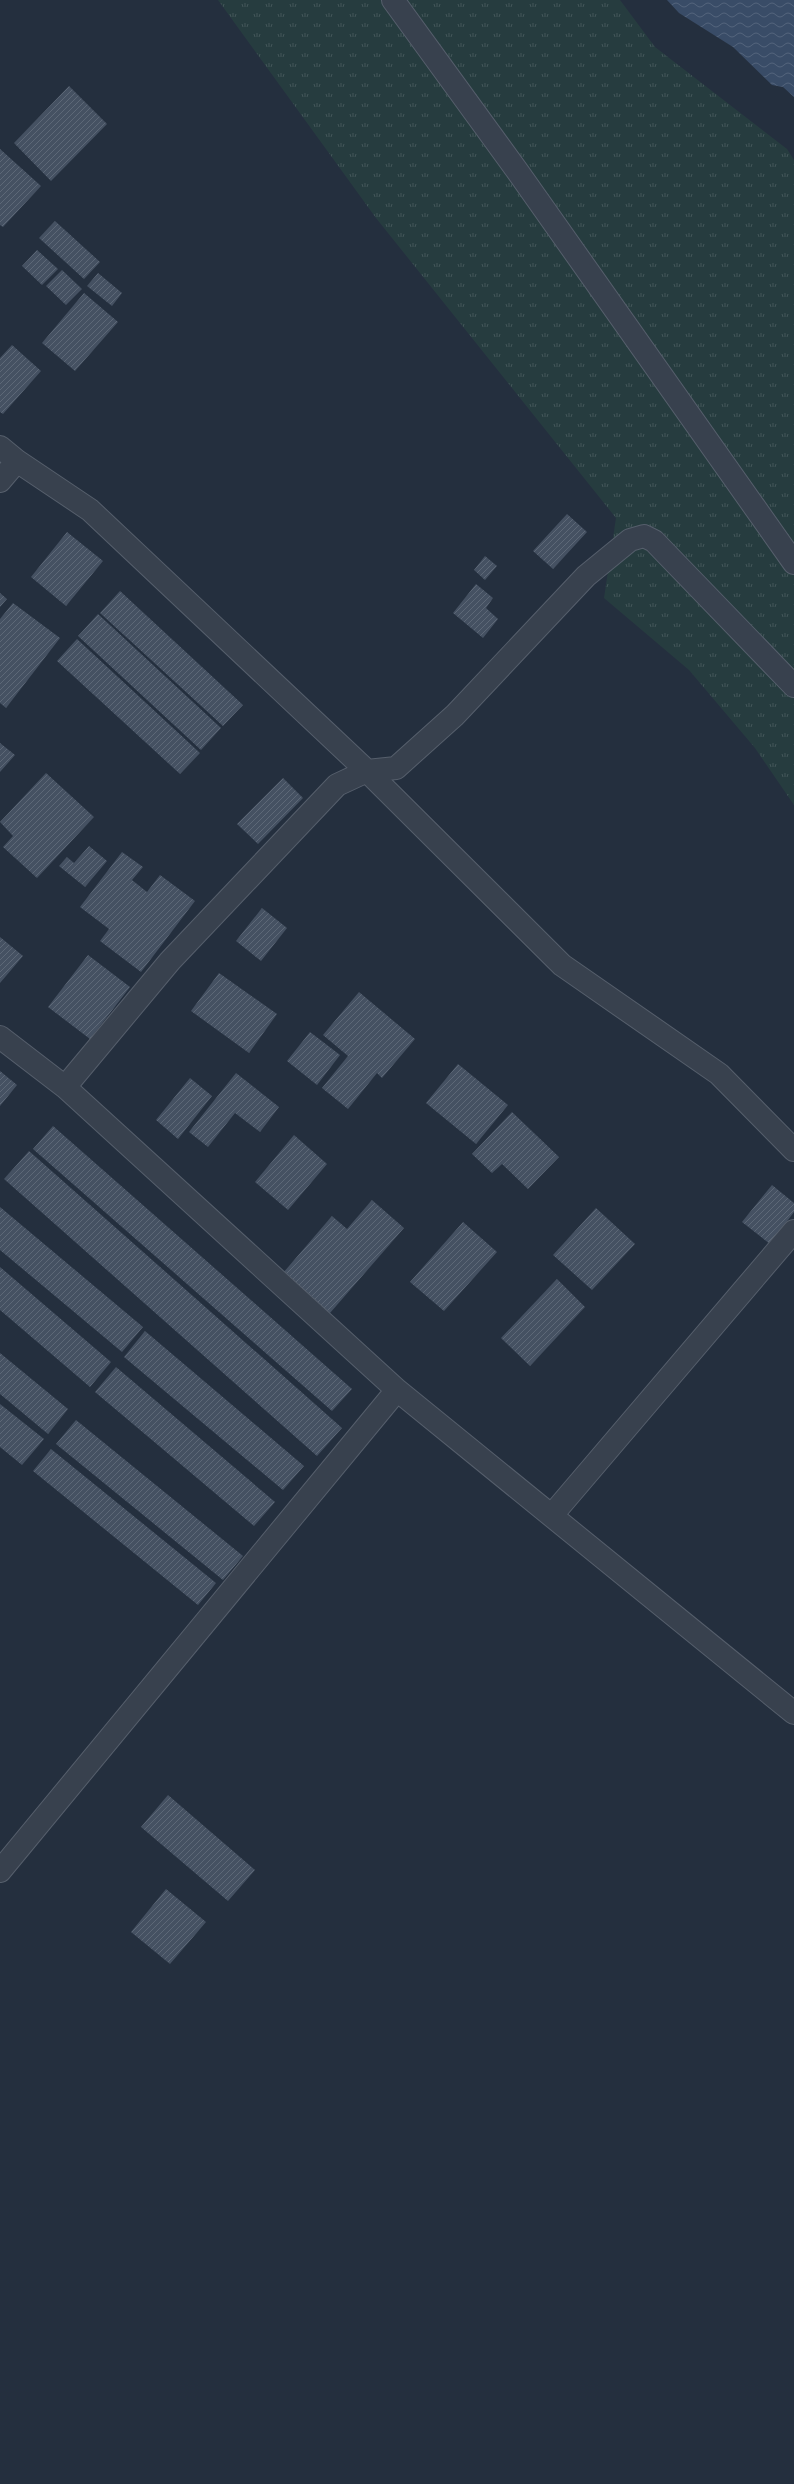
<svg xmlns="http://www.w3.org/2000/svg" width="794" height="2484" font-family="'Fira Sans',sans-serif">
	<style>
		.grass { fill: url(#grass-tufts) }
		.water { fill: url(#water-waves) }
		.building { fill: url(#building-hatch) }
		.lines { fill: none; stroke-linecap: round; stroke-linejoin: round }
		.minor-casing { stroke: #565f6c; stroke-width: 24 }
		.minor { stroke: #38414e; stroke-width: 22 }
	</style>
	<defs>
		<pattern id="grass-tufts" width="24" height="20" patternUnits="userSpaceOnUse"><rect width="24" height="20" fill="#263c3f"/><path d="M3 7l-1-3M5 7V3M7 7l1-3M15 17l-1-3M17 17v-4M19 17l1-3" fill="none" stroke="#435659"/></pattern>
		<pattern id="water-waves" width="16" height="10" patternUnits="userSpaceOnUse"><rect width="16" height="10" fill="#394c67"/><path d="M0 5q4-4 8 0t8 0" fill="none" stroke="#53647b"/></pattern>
		<pattern id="building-hatch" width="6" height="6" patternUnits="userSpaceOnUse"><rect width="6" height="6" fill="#455162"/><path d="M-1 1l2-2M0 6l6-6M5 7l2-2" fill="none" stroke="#5d6877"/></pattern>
	</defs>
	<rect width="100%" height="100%" fill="#242f3e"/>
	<path class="grass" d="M218,0H620L655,47L787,149L794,160V805L755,748L689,670L604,598L616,518L376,218Z"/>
	<path class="water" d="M667,0H794V97L783,87L772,85L733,47L679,13Z"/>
	<path class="building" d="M69,86L107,124L51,181L14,143Z
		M0,149L41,186L3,227L0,225Z
		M55,221L100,262L84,279L39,238Z
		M37,250L58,269L42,285L22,266Z
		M62,270L82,289L66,305L46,286Z
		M98,273L122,293L112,306L87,286Z
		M84,293L118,322L75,371L42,343Z
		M12,345L41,371L3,414L0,412V358Z
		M567,514L587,532L553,569L533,551Z
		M67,532L103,561L66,606L31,577Z
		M485,556L497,566L485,580L474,570Z
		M476,584L493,598L486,608L498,619L483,638L453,613Z
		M120,591L243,705L223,726L100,613Z
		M0,593L7,599L0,607Z
		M13,603L60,638L6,708L0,703V619Z
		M98,614L221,728L201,750L78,636Z
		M77,639L200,753L180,774L57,661Z
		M0,743L15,755L0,772Z
		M46,773L94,817L37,878L3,847L13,836L0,822Z
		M283,778L303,798L258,844L237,824Z
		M89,846L107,861L85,887L59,866L67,857L74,863Z
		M122,852L143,867L132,880L147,892L160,875L195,901L141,972L100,941L109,929L80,907Z
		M262,908L287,928L261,961L236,941Z
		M0,937L23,956L0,983Z
		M88,955L130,987L90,1039L48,1007Z
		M219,973L277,1014L249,1053L191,1011Z
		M359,992L415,1039L382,1078L377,1073L348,1109L322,1088L348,1056L323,1035Z
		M310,1032L340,1055L317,1085L287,1061Z
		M458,1064L508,1105L476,1144L426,1103Z
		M0,1071L17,1085L0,1106Z
		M236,1073L279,1107L260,1132L235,1113L208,1147L189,1132Z
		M190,1078L212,1096L178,1139L156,1120Z
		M512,1112L559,1157L528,1189L502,1164L492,1173L472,1154Z
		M53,1126L352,1389L332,1411L33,1149Z
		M294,1135L327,1164L288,1210L255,1182Z
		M29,1151L342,1428L317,1456L4,1179Z
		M772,1185L794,1203V1212L770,1244L742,1222Z
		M372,1200L404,1228L330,1313L283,1273L332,1216L347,1229Z
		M0,1207L143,1327L122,1352L0,1250Z
		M596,1208L635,1244L592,1290L553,1255Z
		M463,1222L497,1252L444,1311L410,1282Z
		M0,1267L111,1362L90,1387L0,1310Z
		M557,1279L585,1307L530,1366L501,1338Z
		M145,1331L304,1466L283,1490L124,1357Z
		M0,1353L68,1409L48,1434L0,1394Z
		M116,1367L275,1502L254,1526L95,1392Z
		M0,1404L44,1439L22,1465L0,1447Z
		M76,1420L243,1556L223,1580L56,1444Z
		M51,1449L216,1583L198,1605L33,1471Z
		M168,1795L255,1870L228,1901L141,1827Z
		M166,1889L206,1922L170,1964L131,1932Z"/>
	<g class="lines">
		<defs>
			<path id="minor" d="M393,0L518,172L794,563
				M0,447L17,461L0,481
				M17,461L90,510L367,771L562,965L719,1074L794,1150
				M0,1037L65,1087L397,1390L794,1713
				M65,1087L170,961L337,785L367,771L396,768L455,715L586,576L630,540L644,536L654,541L794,686
				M552,1515L794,1231
				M0,1871L397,1390"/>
		</defs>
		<use href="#minor" class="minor-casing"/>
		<use href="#minor" class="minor"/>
	</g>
</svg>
